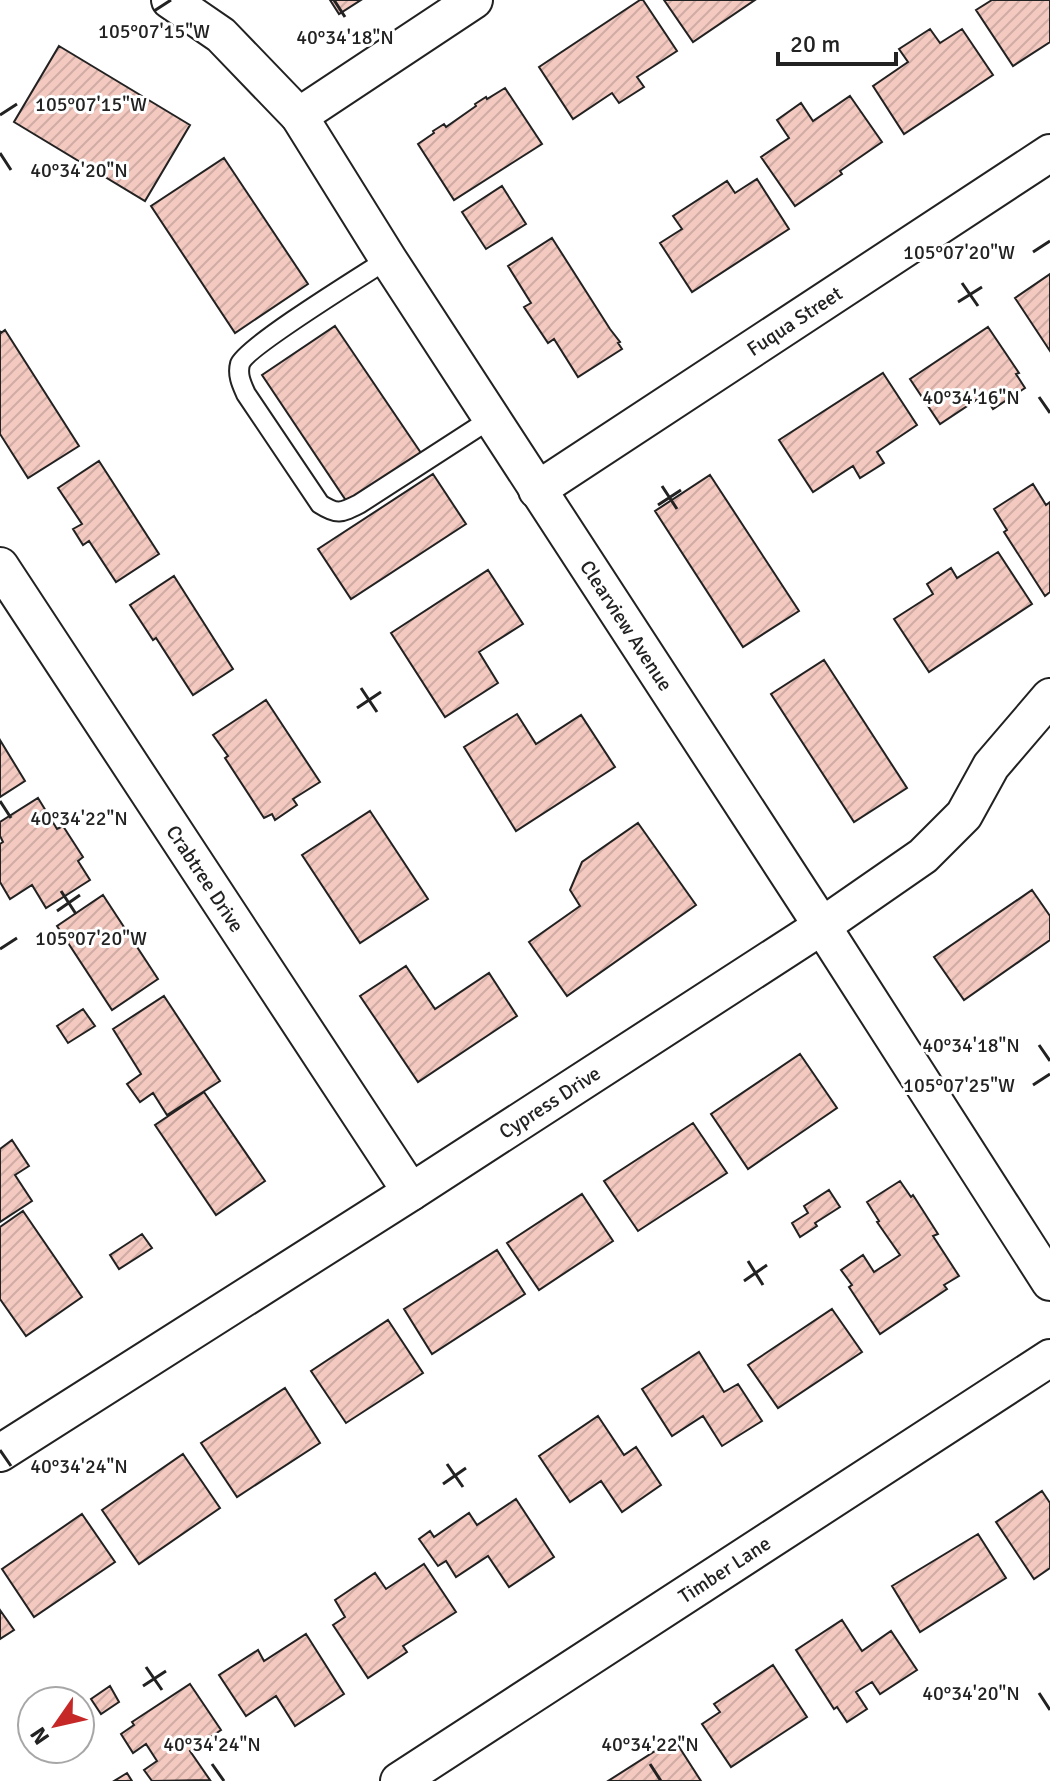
<svg xmlns="http://www.w3.org/2000/svg" width="1050" height="1781" font-family="Signika,sans-serif">
	<style>
		.building { fill: url(#building-hatch); stroke: #222; stroke-width: 2 }
		.lines { fill: none; stroke-linecap: round; stroke-linejoin: round }
		.service-casing { stroke: #222; stroke-width: 22 }
		.minor-casing { stroke: #222; stroke-width: 40 }
		.service { stroke: #fff; stroke-width: 18 }
		.minor { stroke: #fff; stroke-width: 36 }
		.ticks { fill: none; stroke: #222; stroke-width: 3 }
		.labels { text-anchor: middle; dominant-baseline: central; stroke-width: 6; stroke-linejoin: round; paint-order: stroke }
		.street-label { font-size: 20px; fill: #222; stroke: #fff }
		.ticks-label { font-size: 20px; text-anchor: middle; fill: #222; stroke: #fff; stroke-width: 6; stroke-linejoin: round; paint-order: stroke }
	</style>
	<defs>
		<pattern id="building-hatch" width="6" height="6" patternUnits="userSpaceOnUse" patternTransform="scale(2)"><rect width="6" height="6" fill="#f3c9c0"/><path d="M-1 1l2-2M0 6l6-6M5 7l2-2" fill="none" stroke="#d0aca5"/></pattern>
	</defs>
	<rect width="100%" height="100%" fill="#fff"/>
	<path class="building" d="M330,0H361L339,14Z
		M640,0H643L677,51L637,77L644,87L619,103L612,93L573,119L539,67Z
		M664,0H755L693,42Z
		M992,0H1050V42L1013,66L976,10Z
		M930,29L940,43L962,29L993,75L904,134L873,86L908,62L899,49Z
		M59,46L190,125L145,201L14,122Z
		M505,88L542,144L454,200L418,144L434,133L433,131L444,124L446,127L476,106L475,104L486,97L487,99Z
		M850,96L882,142L840,171L842,174L795,206L761,157L789,138L777,120L801,103L813,121Z
		M224,158L308,284L235,333L151,206Z
		M757,179L789,229L692,292L660,243L682,229L673,216L727,181L735,193Z
		M502,186L526,224L486,249L462,212Z
		M552,238L610,329L620,342L618,343L622,349L578,377L554,339L548,343L524,307L531,303L508,266Z
		M1050,274V351L1015,298Z
		M335,326L421,453L347,502L262,375Z
		M988,327L1019,373L1016,374L1025,388L993,409L984,395L940,424L910,379Z
		M5,330L79,446L28,478L0,434V331L1,333Z
		M883,373L917,425L877,452L884,463L860,478L853,466L813,492L779,440Z
		M99,461L159,554L116,582L89,541L83,545L73,529L82,524L58,488Z
		M433,474L466,524L351,599L318,549Z
		M710,475L799,611L743,647L655,511Z
		M1033,484L1046,505L1050,502V592L1045,596L1004,532L1007,530L994,509Z
		M998,552L1032,604L929,672L894,619L933,594L927,584L951,568L957,578Z
		M488,570L523,624L479,652L498,683L445,717L391,633Z
		M174,576L233,669L193,695L156,638L153,640L130,605Z
		M824,660L907,788L854,822L771,694Z
		M266,700L320,782L293,799L297,805L275,820L272,814L264,818L225,758L228,756L213,735Z
		M517,714L536,744L581,715L615,767L516,831L464,747Z
		M0,740L25,781L0,797Z
		M38,798L57,829L63,826L83,857L78,861L90,880L46,908L32,885L10,899L0,882V844L3,842L0,836V822Z
		M370,811L428,899L360,943L302,855Z
		M638,823L696,905L567,996L529,942L580,906L570,890L582,862Z
		M1032,890L1050,916V940L964,1000L934,957Z
		M103,895L158,979L112,1010L57,926Z
		M406,966L435,1009L489,973L517,1016L418,1082L360,996Z
		M164,996L220,1081L167,1115L153,1093L140,1102L127,1084L141,1074L113,1029Z
		M83,1009L95,1026L68,1043L57,1026Z
		M800,1054L837,1108L748,1169L711,1114Z
		M204,1092L265,1181L216,1215L155,1125Z
		M693,1123L727,1173L638,1231L604,1181Z
		M12,1140L29,1166L15,1175L32,1201L0,1222V1149Z
		M900,1181L911,1197L913,1195L938,1234L933,1236L959,1276L944,1285L947,1289L880,1334L849,1287L852,1285L841,1270L863,1255L874,1272L900,1255L877,1222L879,1221L867,1202Z
		M829,1190L840,1207L815,1223L817,1226L800,1237L792,1223L808,1213L804,1206Z
		M582,1194L613,1241L539,1290L507,1243Z
		M23,1211L82,1297L26,1336L0,1299V1227Z
		M142,1234L152,1248L119,1269L110,1255Z
		M497,1250L525,1294L432,1354L404,1309Z
		M832,1309L862,1352L778,1408L748,1365Z
		M388,1320L423,1373L346,1423L311,1371Z
		M699,1352L724,1392L738,1384L762,1421L722,1446L703,1416L672,1436L642,1389Z
		M285,1388L320,1443L237,1497L201,1443Z
		M598,1416L624,1455L636,1447L661,1485L622,1512L601,1481L570,1502L539,1456Z
		M183,1454L220,1508L139,1564L102,1510Z
		M1042,1491L1050,1503V1568L1034,1579L996,1522Z
		M516,1499L554,1557L509,1587L488,1556L456,1577L446,1561L438,1566L419,1539L430,1531L434,1537L469,1513L477,1525Z
		M82,1514L115,1562L34,1617L2,1569Z
		M978,1534L1006,1578L920,1632L892,1586Z
		M424,1564L456,1612L403,1646L407,1652L368,1678L333,1625L345,1617L335,1600L375,1573L386,1589Z
		M0,1610L14,1630L0,1639Z
		M842,1620L862,1651L891,1631L917,1670L880,1694L872,1682L856,1692L867,1709L847,1722L837,1707L834,1709L796,1650Z
		M306,1634L344,1694L295,1726L276,1696L246,1716L219,1675L258,1650L264,1661Z
		M773,1665L807,1717L731,1767L702,1724L720,1712L714,1704Z
		M190,1684L221,1730L190,1751L210,1780L152,1781L144,1770L157,1761L146,1744L133,1753L121,1734L134,1725L132,1722Z
		M110,1686L119,1702L101,1714L91,1699Z
		M674,1739L701,1781H608Z
		M127,1773L132,1781H114Z"/>
	<g class="lines">
		<defs>
			<path id="service" d="M388,259C365,274 246,347 240,364C237,375 242,385 246,394L320,504C337,515 341,513 359,504L492,418"/>
			<g id="minor">
				<path id="s1" d="M170,0L221,35L299,116L388,259L822,926L1050,1282"/>
				<path d="M299,116L474,0"/>
				<path id="s2" d="M537,490L1050,153"/>
				<path id="s3" d="M0,566L411,1192"/>
				<path id="s4" d="M0,1453L411,1192L822,926L923,856L964,815L991,766L1050,697"/>
				<path id="s5" d="M399,1781L1050,1358"/>
			</g>
		</defs>
		<use href="#service" class="service-casing"/>
		<use href="#minor" class="minor-casing"/>
		<use href="#service" class="service"/>
		<use href="#minor" class="minor"/>
	</g>
	<path class="ticks" d="M334,0L345,17M154,11L171,0M0,115L17,104M0,153L11,170M1033,252L1050,241M962,283L978,306M958,302L982,287M1039,397L1050,413M662,486L677,509M658,505L681,490M361,688L377,712M357,708L381,692M0,801L11,818M61,891L76,914M57,911L80,895M0,949L17,938M1039,1045L1050,1061M1033,1085L1050,1074M748,1261L763,1285M744,1281L767,1265M0,1450L11,1466M447,1464L463,1487M443,1484L466,1468M146,1667L162,1690M143,1686L166,1671M1039,1693L1050,1710M212,1764L224,1781M650,1764L661,1781"/>
	<g class="labels">
		<g class="street-label">
			<text stroke="none"><textPath href="#s2" startOffset="308">Fuqua Street</textPath></text>
			<text stroke="none"><textPath href="#s1" startOffset="780">Clearview Avenue</textPath></text>
			<text stroke="none"><textPath href="#s3" startOffset="374">Crabtree Drive</textPath></text>
			<text stroke="none"><textPath href="#s4" startOffset="652">Cypress Drive</textPath></text>
			<text stroke="none"><textPath href="#s5" startOffset="388">Timber Lane</textPath></text>
		</g>
	</g>
	<g class="ticks-label">
		<text x="154" y="38">105°07'15"W</text>
		<text x="345" y="44">40°34'18"N</text>
		<text x="91" y="111">105°07'15"W</text>
		<text x="79" y="177">40°34'20"N</text>
		<text x="959" y="259">105°07'20"W</text>
		<text x="971" y="404">40°34'16"N</text>
		<text x="79" y="825">40°34'22"N</text>
		<text x="91" y="945">105°07'20"W</text>
		<text x="971" y="1052">40°34'18"N</text>
		<text x="959" y="1092">105°07'25"W</text>
		<text x="79" y="1473">40°34'24"N</text>
		<text x="971" y="1700">40°34'20"N</text>
		<text x="212" y="1751">40°34'24"N</text>
		<text x="650" y="1751">40°34'22"N</text>
	</g>
	<g transform="translate(56 1725) rotate(236)"><circle r="38" fill="#ffffff" stroke="#a7a7a7" stroke-width="2"/>
	<path d="M0-6L14 30L0 20L-14 30Z" fill="#c62828"/>
	<text y="-12" font-size="22" font-weight="bold" text-anchor="middle" fill="#222222">N</text>
	</g>
	<path d="M778 52v12h118v-12" fill="none" stroke="#222222" stroke-width="4"/>
	<text x="790" y="52" font-size="24" fill="#222222" stroke="#ffffff" stroke-width="6" paint-order="stroke">20 m</text>
</svg>
